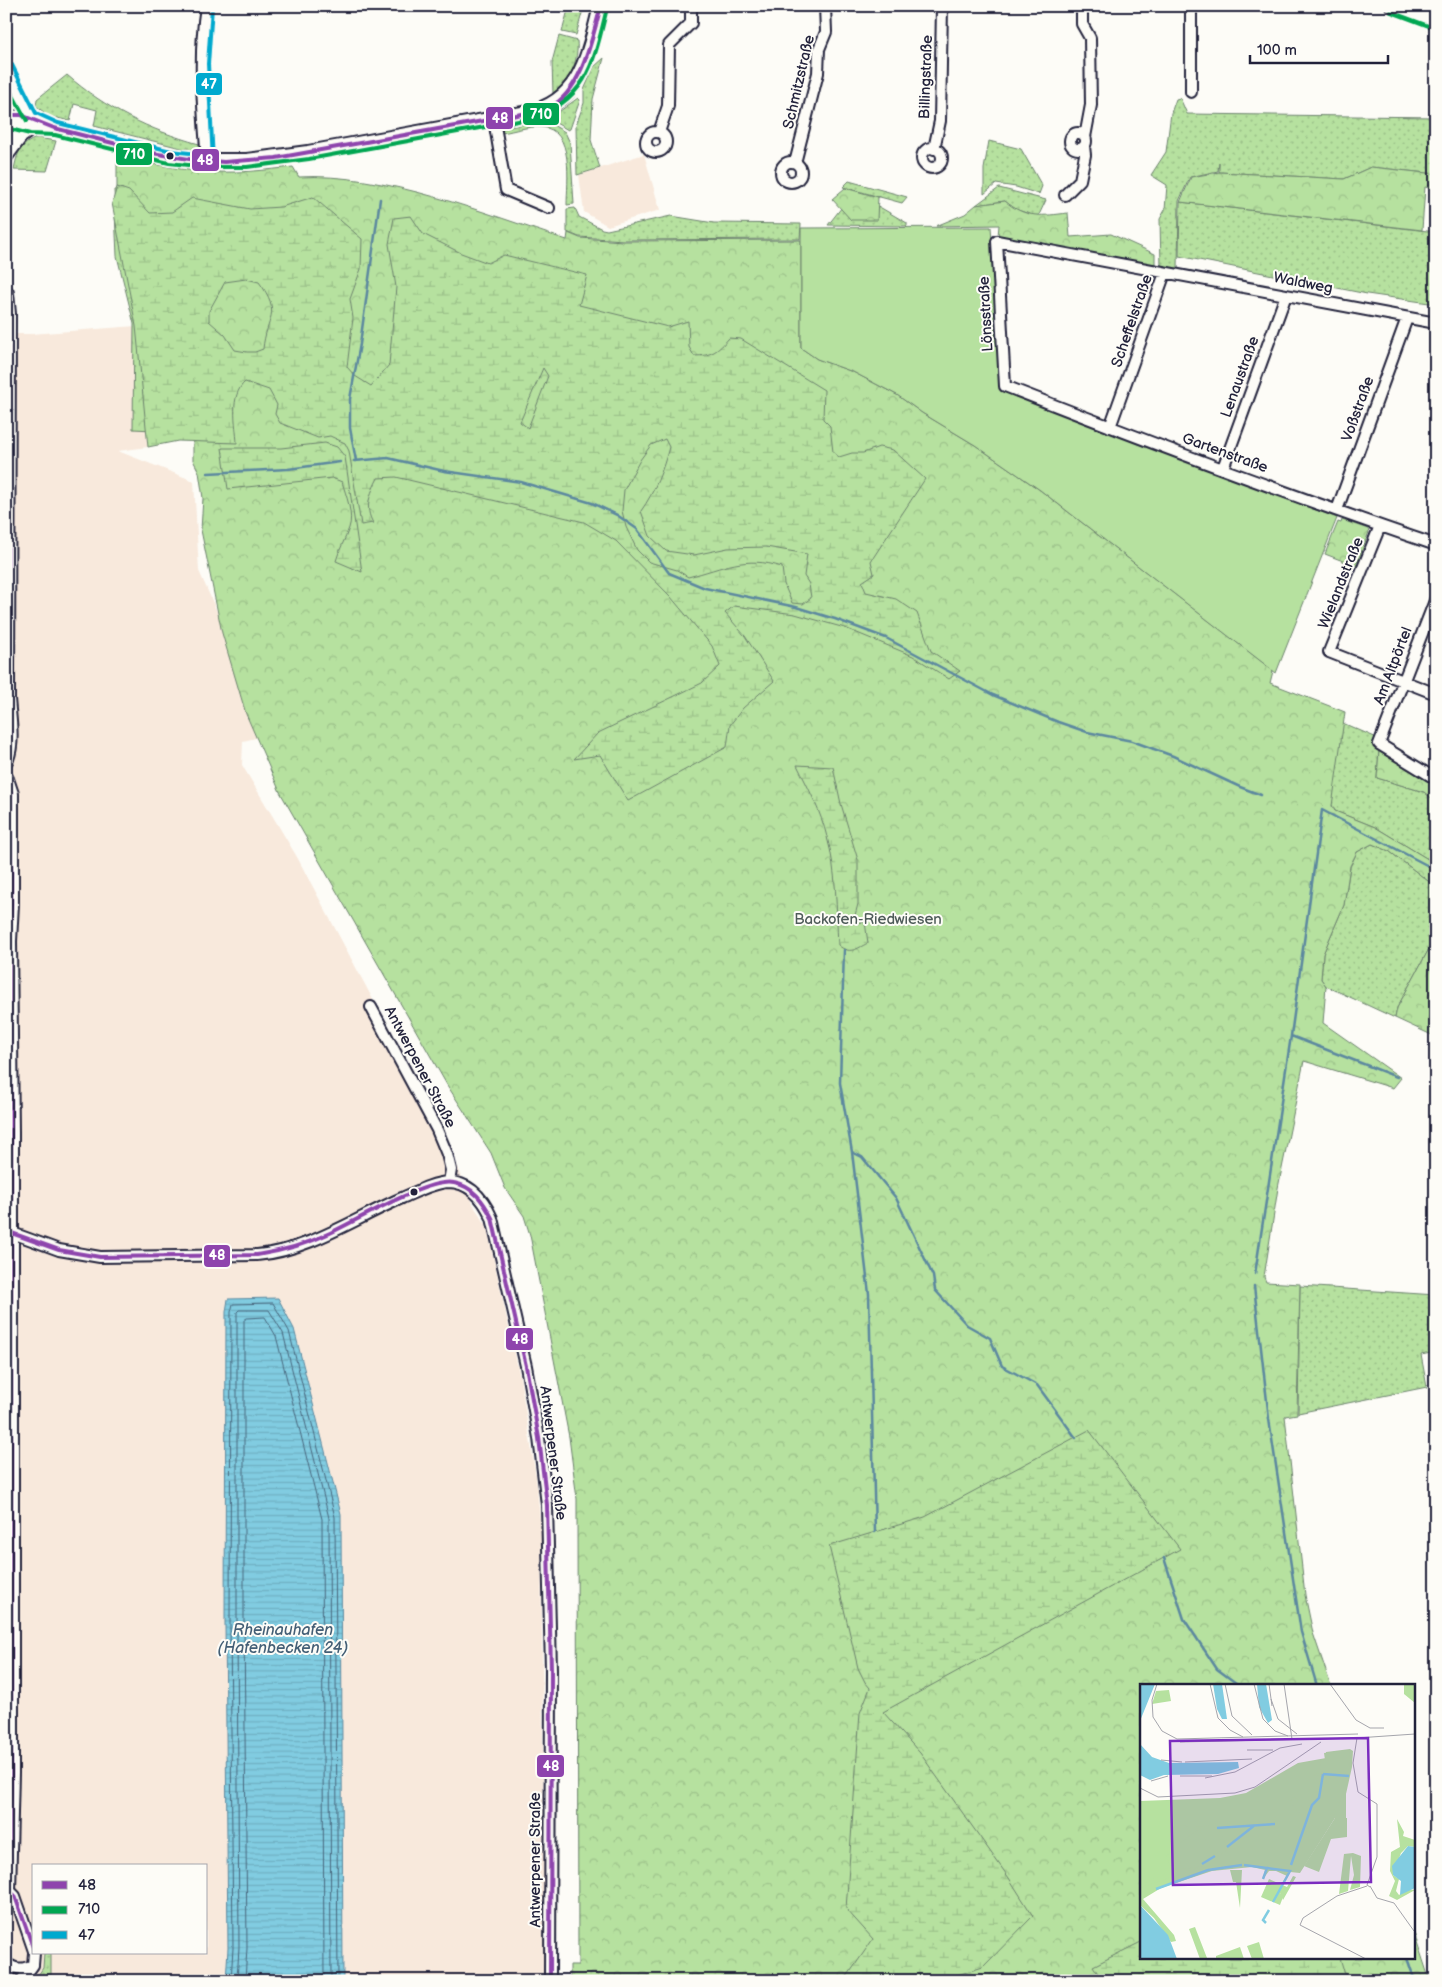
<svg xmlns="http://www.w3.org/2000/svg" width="1442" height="1987" font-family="'Balsamiq Sans',sans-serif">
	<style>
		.built { fill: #f8e9dc; fill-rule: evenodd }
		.grass { fill: url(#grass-dots); stroke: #6c826d }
		.forest { fill: url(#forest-crowns); stroke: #6c826d }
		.wetland { fill: url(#wetland-marsh); stroke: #6c826d; fill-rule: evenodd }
		.pitch { fill: #b6e19f; stroke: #6c826d }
		.water { fill: url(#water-rules); stroke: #5b889f }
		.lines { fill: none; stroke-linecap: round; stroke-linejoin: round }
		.shore { stroke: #48667d; stroke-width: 1 }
		.stream { stroke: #5b889f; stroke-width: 2.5 }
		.street-casing { stroke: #22223b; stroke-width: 14 }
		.secondary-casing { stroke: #22223b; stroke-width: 18 }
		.street { stroke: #fdfcf7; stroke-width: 10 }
		.secondary { stroke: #fdfcf7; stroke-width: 14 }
		.bus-1-casing { stroke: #fdfcf7; stroke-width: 8 }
		.bus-2-casing { stroke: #fdfcf7; stroke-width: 8 }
		.bus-3-casing { stroke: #fdfcf7; stroke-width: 8 }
		.bus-1 { stroke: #8e44ad; stroke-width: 4 }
		.bus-2 { stroke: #00a651; stroke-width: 4 }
		.bus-3 { stroke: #00a9ce; stroke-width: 4 }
		.bus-dot { fill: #22223b; stroke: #fdfcf7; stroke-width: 2 }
		.labels { text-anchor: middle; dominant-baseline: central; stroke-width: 4; stroke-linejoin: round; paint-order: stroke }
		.street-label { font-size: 15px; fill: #22223b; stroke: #fdfcf7 }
		.park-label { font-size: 15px; fill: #4e5b59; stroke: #fdfcf7 }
		.water-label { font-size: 16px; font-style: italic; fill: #435e75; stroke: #fdfcf7 }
		.inset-river { fill: none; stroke: #81cce1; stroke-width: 2.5 }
		.inset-road { fill: none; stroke: #a5a5ac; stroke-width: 1 }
		.view { fill: #7b2cbf; fill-opacity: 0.15; stroke: #7b2cbf; stroke-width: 2.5 }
		.inset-edge { fill: none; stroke: #22223b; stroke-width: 2.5 }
		.line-badge { stroke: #fdfcf7; stroke-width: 2 }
		.badge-label { font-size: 14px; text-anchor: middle; font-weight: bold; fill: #fff }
	</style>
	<defs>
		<pattern id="grass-dots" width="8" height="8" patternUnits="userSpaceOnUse" patternTransform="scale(1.25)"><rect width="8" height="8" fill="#b6e19f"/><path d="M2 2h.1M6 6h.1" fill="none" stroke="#9cc18a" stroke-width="1.8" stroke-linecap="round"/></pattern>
		<pattern id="forest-crowns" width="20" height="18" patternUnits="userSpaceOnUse" patternTransform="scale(1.25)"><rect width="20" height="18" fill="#b6e19f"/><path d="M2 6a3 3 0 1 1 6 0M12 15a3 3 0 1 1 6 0" fill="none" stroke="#9cc18a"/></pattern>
		<pattern id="wetland-marsh" width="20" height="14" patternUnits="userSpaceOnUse" patternTransform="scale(1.25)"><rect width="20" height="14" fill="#b6e19f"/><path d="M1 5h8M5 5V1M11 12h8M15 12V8" fill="none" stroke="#9cc18a"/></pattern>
		<pattern id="water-rules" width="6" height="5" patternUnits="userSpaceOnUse" patternTransform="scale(1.25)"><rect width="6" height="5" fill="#81cce1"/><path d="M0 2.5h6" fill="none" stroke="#6fafc2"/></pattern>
	</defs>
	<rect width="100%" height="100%" fill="#fdfcf7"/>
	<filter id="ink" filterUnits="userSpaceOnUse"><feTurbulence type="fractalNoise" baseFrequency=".02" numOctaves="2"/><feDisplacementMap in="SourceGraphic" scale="10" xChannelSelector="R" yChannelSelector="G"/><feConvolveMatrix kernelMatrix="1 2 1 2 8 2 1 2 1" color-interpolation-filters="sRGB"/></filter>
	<g filter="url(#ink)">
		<path class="built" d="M644,154L660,210L608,226L584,212L579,175Z
			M136,326L148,447L118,451L194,481L199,571L246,677L260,737L243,741L242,765L297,857L378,1009L456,1163L475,1208L486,1224L520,1377L536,1477L541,1530L545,1981H343L341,1514L294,1329L227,1303L225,1622L228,1948L226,1981H6V334H31ZM34,1866H206V1953H34Z"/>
		<path class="grass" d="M569,6H584L576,35L562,32Z
			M559,36L577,41C579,59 570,84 553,94L552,62Z
			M604,58L593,99L591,140L600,168L577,175L576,125L584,103V90L594,67Z
			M67,75C106,109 149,130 199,144L198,148L194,150L181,148L94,126L97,110L74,104L70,121L49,116L36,106L37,99Z
			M578,98L580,100L570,129L568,130L549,119Z
			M1180,98L1187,114L1436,117V174L1371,167L1344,179L1219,172V163L1218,171L1190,177L1179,201L1178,271L1161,267L1160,219L1165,210L1167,185L1151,175L1166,152L1171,113L1176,99Z
			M544,120L565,132L570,143L574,204L567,205C567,182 575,129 541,127C528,126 514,131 502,133L501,129Z
			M37,138L56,141L47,171L14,170C17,153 20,144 37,138Z
			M989,141L1021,149L1042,186L1039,194L1016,187L996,184L984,194V169Z
			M849,181L907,197L902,203L843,187Z
			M999,188L1046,200L1038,217L1015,209L1005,201L976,205Z
			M1180,202L1436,232V304L1367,294L1179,256Z
			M876,205L907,223V226L828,225L842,207Z
			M575,208L579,217L602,229L607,230L671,216L714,223L801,224L800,239L624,240L579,237L567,232V209Z
			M1329,717L1377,738L1375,746L1379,750L1377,778L1424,792L1436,802V864L1375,827L1335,811L1323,787Z
			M1372,844L1389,851L1436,887V936L1397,1008L1395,1018L1326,986L1321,979L1323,954L1344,905L1350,867L1357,852Z
			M1300,1286L1436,1295V1352L1421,1355L1427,1387L1298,1413Z
			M44,1953H51V1981H34L43,1968Z"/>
		<path class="forest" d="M131,159C159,165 187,172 215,172C242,173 267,170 293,167L299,177C384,172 486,214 567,240L568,233L580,238L623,241L801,240V348L817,359L853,372L897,395L922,413L975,445L1040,490L1270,668L1273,671L1270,683L1345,712L1332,806L1335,811L1375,827L1436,864V887L1389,851L1372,844L1357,852L1350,866L1344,905L1323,954L1321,979L1326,986L1323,1023L1401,1078L1393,1088L1304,1061L1278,1188L1264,1277L1266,1282L1300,1284L1297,1414L1285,1416L1305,1595L1313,1633L1331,1686H1141V1958H1413V1930L1430,1981H570V1965H578L577,1499L569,1437L530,1235L524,1216L505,1188L491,1153L447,1085L280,792L246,714L222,633L201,530L203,498L199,472L193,460V432L133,429L134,324L117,256L114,190L123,189L117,187V163Z
			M1371,167L1436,174V189L1425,187L1422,230L1180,202L1191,177L1219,172L1344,179Z
			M845,188L878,197L877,220H851L832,199Z
			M1005,201C1026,219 1043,216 1068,213L1070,237L1111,234L1155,254V266L998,236L999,225L936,226L965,214L976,205Z
			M1342,520L1368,529L1369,532L1356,566L1325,554L1338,522L1341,523Z
			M1379,750L1436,784V802L1424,792L1377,778Z
			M1436,936V1037L1395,1018L1397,1008Z"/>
		<path class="wetland" d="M117,187L129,191L150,213L172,212L192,198L250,209L281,207L313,197L362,239L361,269L350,299L353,318L347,367L355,376L371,386L389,365L396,287L389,244L394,218L411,216L423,234L461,253L488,263L504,255L587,275L579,305L668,327L688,321L689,347L694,356C712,356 718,351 729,338L741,339L824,390L823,419L830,426L833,452L839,457L852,453H863L879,447L893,450L925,479L871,561L874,574L862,582L866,592L896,599L917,613L931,651L960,671L949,679L913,656L845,628L795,614L734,606L725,613L745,636L774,681L743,708L730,725L727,747L628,801L600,755L574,759L598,733L702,683L720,666L712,646L670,596L616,541L584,522L396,477L378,478C370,494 364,507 373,523L361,525L349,451L345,443L330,436L318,438L280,423L275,414L277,405L269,390L245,382C229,396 236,424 237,443L178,441L148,447L136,326L112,203ZM246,279L259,282C283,314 266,317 263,349L255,352H247L235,350L225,335L209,321V311L225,282ZM543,368L548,376L528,428L520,422ZM665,439L669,447C663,470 655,491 641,511L650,536L666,551L694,555L728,548L766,547L807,554L804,576L809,584L811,598L803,604L792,603L784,584L782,567C745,555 724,568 688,577L677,570L649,562L637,550L626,527L622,511L624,490L640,460L651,445Z
			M325,443L337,447L345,457L362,572L336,561C339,550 345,540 349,528C354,515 346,495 342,482L332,478L228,489L222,448H281Z
			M797,765L833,767L841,804L858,860V904L853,923L865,922L868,943C856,949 850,955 838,945C836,910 837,871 827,837C821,812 808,787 797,765Z
			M1089,1430L1180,1549L883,1712L920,1753L1009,1878L1033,1916L983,1967L938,1981H844L873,1939L846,1909L860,1713L870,1688L865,1682L858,1668L829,1546L925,1517Z
			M1141,1942V1958H1340L1347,1981H1314L1313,1977L1305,1981H1103L1093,1966Z"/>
		<path class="pitch" d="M991,227L1002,375L1005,392L1337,518L1276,673L1040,490L975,445L922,413L897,395L853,372L817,359L801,348V228Z"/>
		<path class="water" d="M278,1298L294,1329L341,1514L343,1981H226L228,1948L225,1622L226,1312L228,1299Z"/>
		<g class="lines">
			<path class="shore" d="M231,1981L233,1948L230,1622L231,1312L233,1304L273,1303L289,1331L335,1517L338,1981
				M237,1981L239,1948L237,1622V1312L239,1310H269L283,1333L329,1518L331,1981
				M245,1981L247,1948L244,1622V1320L247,1318L265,1317L276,1336L322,1519L324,1981"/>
			<path class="stream" d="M354,461L388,458L444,471L521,482L592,503L617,515L637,529L669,573L705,588L796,607L835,619L886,638L993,695L1058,722L1087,732L1132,741L1173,756L1240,787L1261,795
				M356,461L350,428V399L360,344L380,199
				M208,473L288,469L340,462
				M844,950L840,1083L852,1152L869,1294L875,1532
				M1291,1036L1322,810L1436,870
				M852,1152L862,1157L896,1198L933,1276L935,1290L967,1325L990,1338L1002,1366L1037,1385L1076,1438
				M1255,1274L1291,1036L1397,1077
				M1254,1286L1269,1419L1301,1632L1317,1686
				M1164,1558L1184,1619L1217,1669L1240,1686
				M1407,1958L1415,1981"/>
			<defs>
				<path id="street" d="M206,6C198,58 203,109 207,161
					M1082,6V24L1090,38L1091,105L1085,137
					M1191,6V92
					M494,120L506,190L549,208
					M659,132L668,106L669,45L691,23V6
					M646 142a10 10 0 1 1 20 0a10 10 0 1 1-20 0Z
					M1070 141a8 8 0 1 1 16 0a8 8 0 1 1-16 0Z
					M922 158a10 10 0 1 1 20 0a10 10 0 1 1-20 0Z
					M934,149L940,121L942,6
					M781 172a10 10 0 1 1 20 0a10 10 0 1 1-20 0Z
					M795,163L818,73L819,49L826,32L825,6
					M1065,195L1080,180L1085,155L1084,146
					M1436,323L997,241L1005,386C1148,442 1291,496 1436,545
					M1110,427L1165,273
					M1223,468L1286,295
					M1337,510L1407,318
					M1380,526L1329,652L1436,694
					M1436,598L1379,744L1436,779
					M371,1007L437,1130L447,1154L451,1170L449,1182
					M7,1231L59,1250L100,1257L257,1255C307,1251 356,1218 402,1198C416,1192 432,1183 448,1182C471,1182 484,1200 492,1218L526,1366L539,1438L547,1505L551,1669L550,1981
					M9,1890L15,1896L34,1951
					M6,1963C16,1970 22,1970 33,1965
					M6,1973L7,1981
					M21,1981L33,1965L34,1953"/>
				<path id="secondary" d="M1393,6L1436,22
					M6,68L9,103L6,134
					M10,77L32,118
					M6,121L31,128L56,129L170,157L207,161H247L308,153L528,113C582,102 589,53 601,6
					M6,155L20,136L31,128
					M6,293L8,314L7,698C8,716 13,741 6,759
					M6,779L11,794V904L9,941L11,1132V1773L8,1892"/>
			</defs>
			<use href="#street" class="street-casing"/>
			<use href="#secondary" class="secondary-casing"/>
			<use href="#street" class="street"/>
			<use href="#secondary" class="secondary"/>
			<defs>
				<path id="bus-1" d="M6,115H21L54,128L152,153L189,159L224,162L276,158L528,113C536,111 543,110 550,107C582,91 592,38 601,6
					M6,296L8,314L7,698L10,737L6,758
					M6,780L11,794V904L9,941L11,1132V1773L9,1890L15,1896L34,1950
					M6,1231L59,1250L100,1257L257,1255C283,1251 307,1244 330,1233C358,1220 428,1178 454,1183C473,1186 484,1202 492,1218L526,1366L539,1438L547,1505L551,1669L550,1981"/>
				<path id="bus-2" d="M1391,12L1434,28
					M6,83L27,121
					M6,128L30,134L55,135L169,163L207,167H247L309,159L529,119C588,101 594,61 607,8"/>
				<path id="bus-3" d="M212,7L208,64L213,161
					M12,65L36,113L58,123L171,151L208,155"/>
			</defs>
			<use href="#bus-1" class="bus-1-casing"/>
			<use href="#bus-2" class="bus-2-casing"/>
			<use href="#bus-3" class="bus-3-casing"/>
			<use href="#bus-1" class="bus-1"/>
			<use href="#bus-2" class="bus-2"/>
			<use href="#bus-3" class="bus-3"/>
		</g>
	</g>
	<g class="bus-dot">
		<circle cx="170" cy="156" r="4.5"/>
		<circle cx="414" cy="1192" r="4.5"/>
	</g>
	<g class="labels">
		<g class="street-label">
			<text transform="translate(926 77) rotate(-88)">Billingstraße</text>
			<text transform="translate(799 82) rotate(-77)">Schmitzstraße</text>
			<text transform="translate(1303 283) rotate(11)">Waldweg</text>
			<text transform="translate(986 314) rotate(-93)">Lönsstraße</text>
			<text transform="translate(1132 321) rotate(-71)">Scheffelstraße</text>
			<text transform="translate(1240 377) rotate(-70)">Lenaustraße</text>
			<text transform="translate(1358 409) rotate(-70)">Voßstraße</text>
			<text transform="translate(1225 453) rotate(20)">Gartenstraße</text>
			<text transform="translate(1341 583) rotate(-68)">Wielandstraße</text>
			<text transform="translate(1393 666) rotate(-69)">Am Altpörtel</text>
			<text transform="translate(420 1067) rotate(62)">Antwerpener Straße</text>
			<text transform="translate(553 1453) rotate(83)">Antwerpener Straße</text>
			<text transform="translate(535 1860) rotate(-90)">Antwerpener Straße</text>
		</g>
		<g class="park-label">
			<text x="868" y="919">Backofen-Riedwiesen</text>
		</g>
		<g class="water-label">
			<text x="283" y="1630">Rheinauhafen<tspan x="283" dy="18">(Hafenbecken 24)</tspan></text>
		</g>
	</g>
	<g transform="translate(1140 1684)">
		<rect width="275" height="275" fill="#fdfcf7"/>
		<path d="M264,0H275V19L264,10ZM29,6L31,17L12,20L16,7ZM257,135L264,148L263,152L275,156V163L268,162L261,169L253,191L259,195L256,207L259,211L267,205L275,206L257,216L249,212L255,197L250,187L251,168L260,163ZM213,169L221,172L220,203L210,206L214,191L211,172L208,207L199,210L204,170ZM90,186H102L100,224L96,198H93ZM125,204L140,209L143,213L140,221L121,213ZM55,243L67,274L63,275H60L49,245ZM119,258L124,275H112L107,262ZM100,263L104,275H76V272Z" fill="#b6e19f"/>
		<path d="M210,65L213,67L212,83L206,110V134H195L160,189L150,188L144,199H142L147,192L136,187H129L123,195L125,186L112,183L72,187L21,204L3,215L34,251L36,257L31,258L14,234L0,221V117L80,114L106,109L158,79L186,74V68ZM153,192L156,193L143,216L140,209L135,211L125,204L129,195L147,203Z" fill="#b6e19f"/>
		<path d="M210,66L209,85L205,90L191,91L208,95L198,123L194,124L196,128L191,137L184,138L182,147L172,141L163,151L169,128L162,132L150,118L154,112L165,126L177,113L181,92L172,91L181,89L180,77L185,76L184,69ZM76,139L88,165L76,174L59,145L39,160L30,141L62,143ZM34,166L44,185L63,182L0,204V201L15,194L33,188L26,172Z" fill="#b6e19f"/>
		<path d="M195,134H207V153L191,155L179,188L164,182Z" fill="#b6e19f"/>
		<path d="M0,0H15L0,37ZM73,0H82L87,35H82L77,25ZM117,0H126L132,36L128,39L119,23ZM0,60L12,73L29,79L98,78L99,84L78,90L24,91L10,96L0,91ZM268,162L275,163V204L260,211L261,197L253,191L252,182ZM0,221L28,251L37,275H0Z" fill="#81cce1"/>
		<path class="inset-river" d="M183,90L209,92M77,144L135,140M87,163L115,141M62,180L75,172M104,181L127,184L123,195M151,181L172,121L179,114L183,90M127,184L150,187L133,218M16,205L68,186L102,181M126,239L123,236L129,226"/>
		<path class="inset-road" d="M17,0L12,16L13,33L22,47L37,55L218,50M70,0L78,34L90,46L103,53M85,0L92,32L112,51M114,0L123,35L135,47L148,52M129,0L132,22M144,0L152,55M190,0L216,36L230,44H244M131,15L138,35L157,50M217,54L213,79L218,108L237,120V173L227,201L230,203M217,54L275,50M40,58L217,54M107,66H133M21,76L42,78M45,78L112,75M40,92H72M65,94L95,88L140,64L162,60M11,97L28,92M0,104L18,113L95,109L115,103L181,58M230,202L237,214L254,219L274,247M226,275L160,241L163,234L197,212L227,202"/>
		<path class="view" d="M228,54L231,198L33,201L30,57Z"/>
		<rect width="275" height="275" class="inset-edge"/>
	</g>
	<g class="line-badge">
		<rect x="195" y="72" width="28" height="24" rx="5" fill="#00a9ce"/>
		<rect x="522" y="102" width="38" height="24" rx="5" fill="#00a651"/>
		<rect x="485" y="106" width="29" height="24" rx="5" fill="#8e44ad"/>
		<rect x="115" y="142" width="38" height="24" rx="5" fill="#00a651"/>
		<rect x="191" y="148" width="29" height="24" rx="5" fill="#8e44ad"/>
		<rect x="203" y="1244" width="28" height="24" rx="5" fill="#8e44ad"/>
		<rect x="505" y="1327" width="29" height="24" rx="5" fill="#8e44ad"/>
		<rect x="536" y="1754" width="29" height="24" rx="5" fill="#8e44ad"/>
	</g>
	<g class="badge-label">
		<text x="209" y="89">47</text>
		<text x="541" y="119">710</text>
		<text x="500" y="123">48</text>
		<text x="134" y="159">710</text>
		<text x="205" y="165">48</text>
		<text x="217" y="1260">48</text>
		<text x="520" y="1344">48</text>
		<text x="551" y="1771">48</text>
	</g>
	<rect width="1442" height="1987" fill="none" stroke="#fdfcf7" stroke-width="25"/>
	<rect x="12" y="12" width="1417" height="1962" fill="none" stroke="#22223b" stroke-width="2" filter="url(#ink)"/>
	<rect x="32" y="1864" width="175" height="90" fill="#fdfcf7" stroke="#a5a5ac"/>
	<rect x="42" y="1881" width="25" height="8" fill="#8e44ad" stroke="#a5a5ac"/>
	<text x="78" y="1890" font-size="15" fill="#22223b">48</text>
	<rect x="42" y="1906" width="25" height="8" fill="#00a651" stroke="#a5a5ac"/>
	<text x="78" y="1914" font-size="15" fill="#22223b">710</text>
	<rect x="42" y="1931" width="25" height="8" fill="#00a9ce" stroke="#a5a5ac"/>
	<text x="78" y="1940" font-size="15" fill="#22223b">47</text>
	<path d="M1250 55v8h138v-8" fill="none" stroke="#22223b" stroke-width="2.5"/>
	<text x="1257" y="55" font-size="15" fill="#22223b" stroke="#fdfcf7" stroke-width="4" paint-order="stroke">100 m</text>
</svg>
